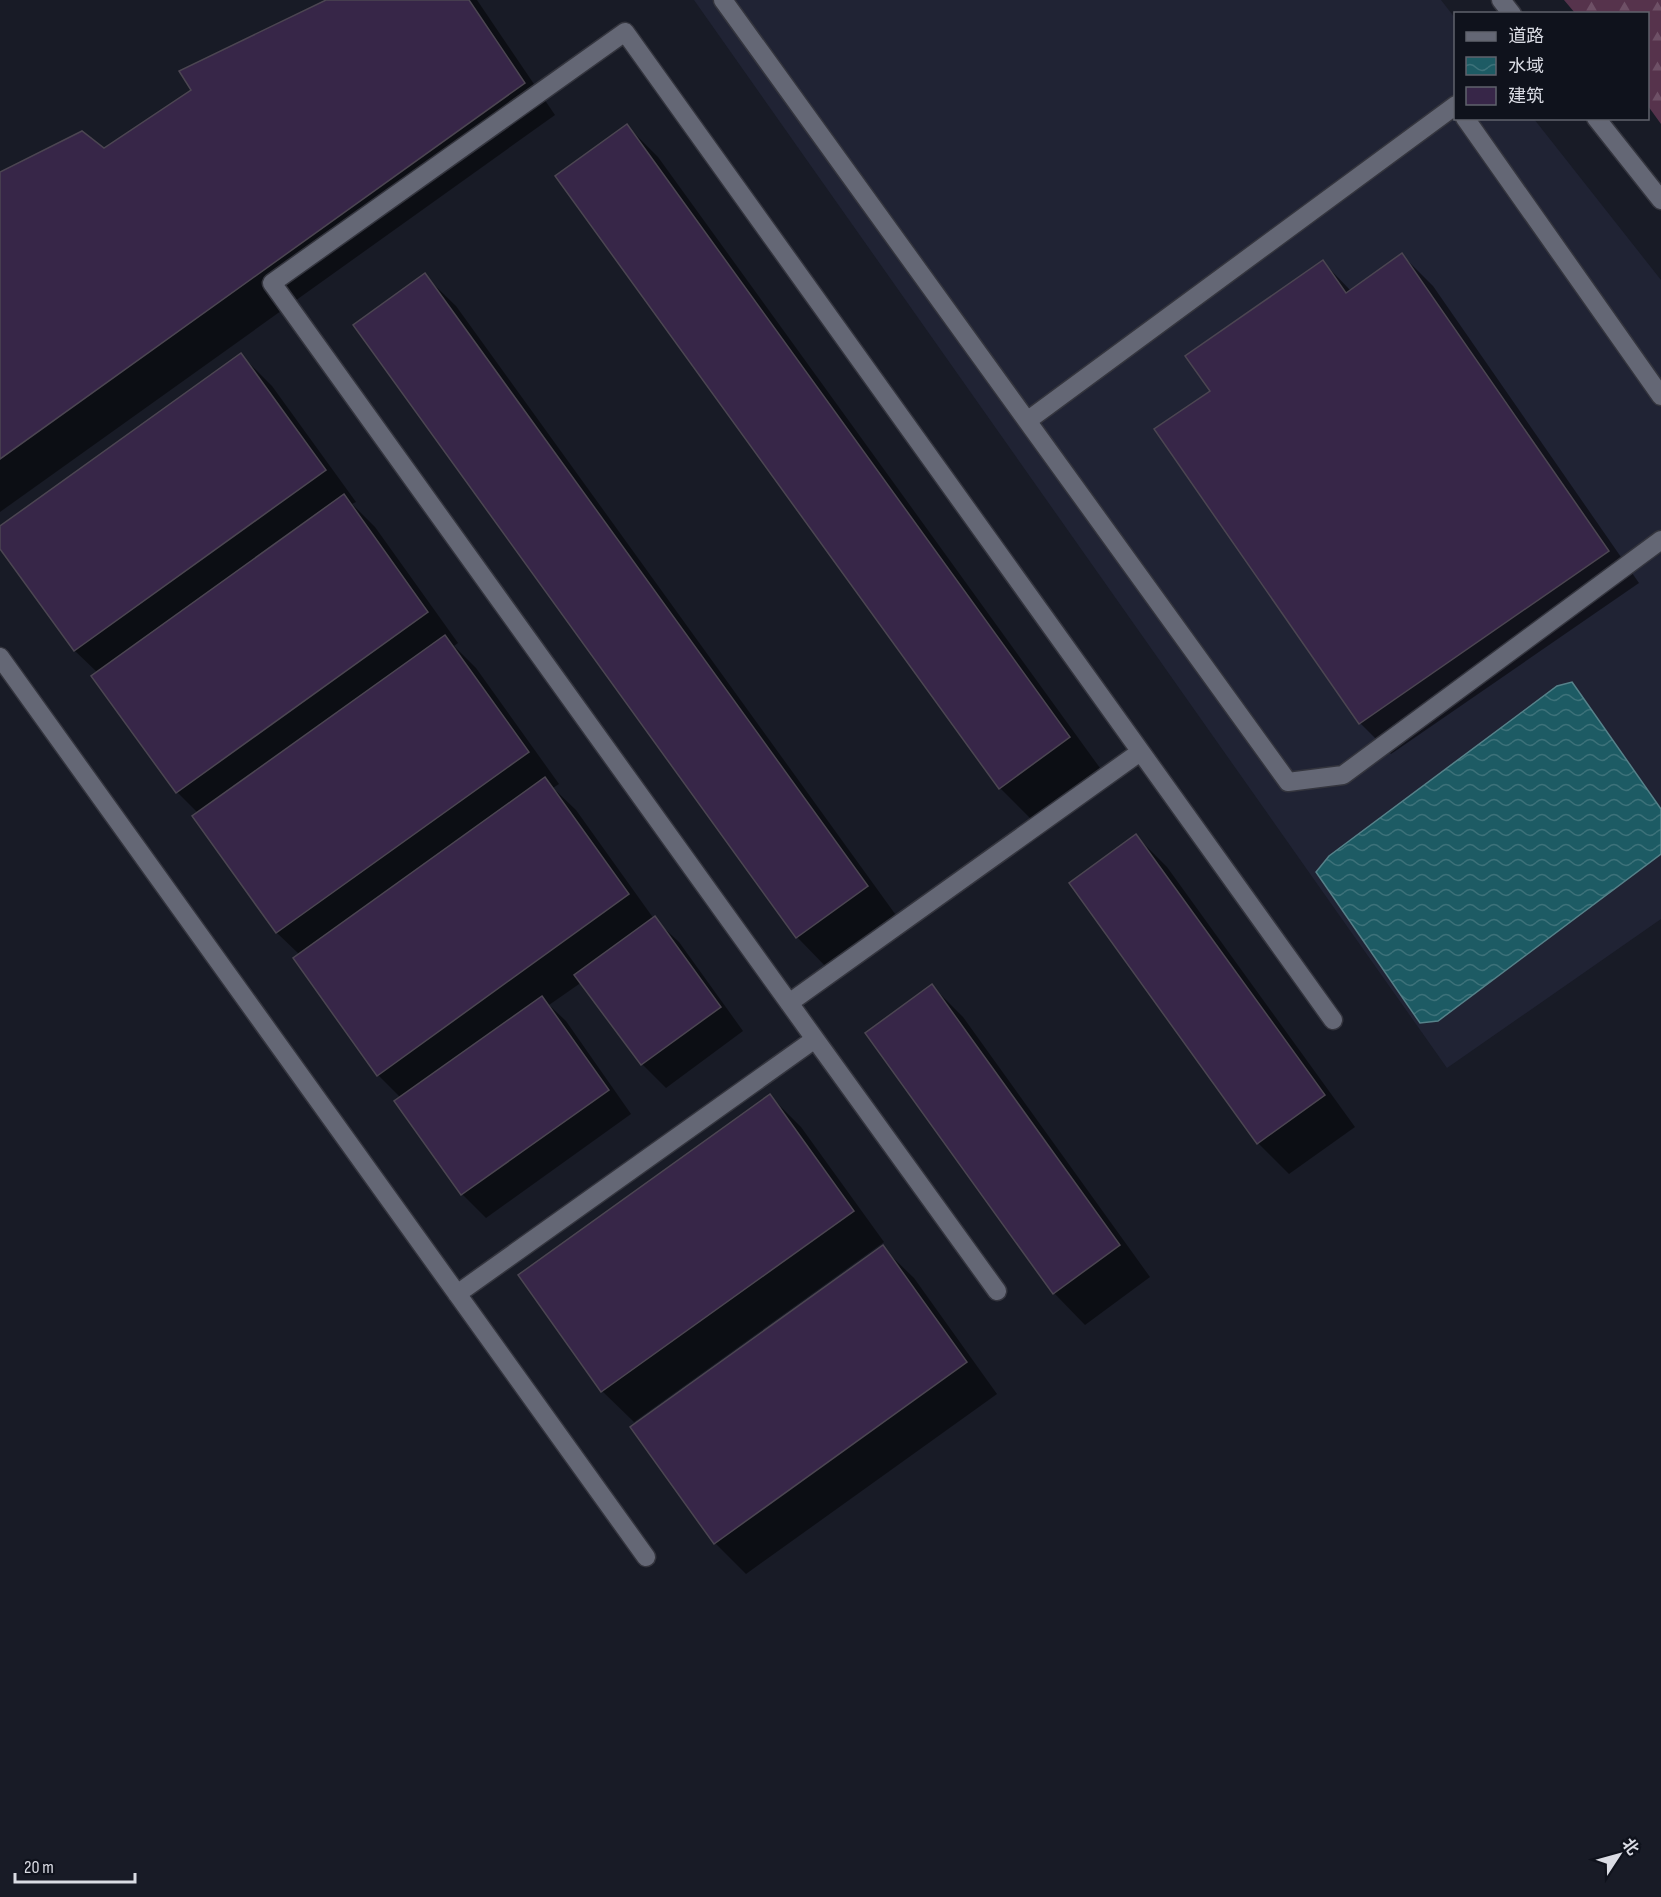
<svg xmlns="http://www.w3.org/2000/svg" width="1661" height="1897" font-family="'Sofia Sans Condensed','Noto Sans SC',sans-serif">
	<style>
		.built { fill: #202334 }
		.forest { fill: url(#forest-firs) }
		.water { fill: url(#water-waves); stroke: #56828a; stroke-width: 1.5 }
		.shadow { fill: #0007 }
		.building { fill: #372648; stroke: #4c4652; stroke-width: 1.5 }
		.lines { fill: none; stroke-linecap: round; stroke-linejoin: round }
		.minor-casing { stroke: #34353e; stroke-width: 21 }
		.minor { stroke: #646775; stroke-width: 18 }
	</style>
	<defs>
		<pattern id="forest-firs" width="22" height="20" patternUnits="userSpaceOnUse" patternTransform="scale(1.5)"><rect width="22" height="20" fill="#56334c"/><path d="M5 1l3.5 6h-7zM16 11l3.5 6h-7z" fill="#6e5066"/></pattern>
		<pattern id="water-waves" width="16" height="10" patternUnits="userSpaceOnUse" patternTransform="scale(1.5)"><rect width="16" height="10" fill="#1d5b64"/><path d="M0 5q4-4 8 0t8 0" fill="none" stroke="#3d727a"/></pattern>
	</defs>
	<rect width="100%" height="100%" fill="#181b26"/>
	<path class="built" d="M694,0H1441L1455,18L1456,118L1534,119L1661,280V919L1447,1068Z"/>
	<path class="forest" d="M1564,0H1661V124L1648,106V14L1575,13Z"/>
	<path class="water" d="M1572,682L1661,809V854L1438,1021L1420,1023L1316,872L1329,856L1557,686Z"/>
	<path class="shadow" d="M330,0H477L555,115L0,512V174L104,150Z
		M627,126L658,157L1100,768L1031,819L1000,788Z
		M1402,255L1433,286L1639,583L1391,754L1360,723L1157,429L1212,391L1323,262L1351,291Z
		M424,275L456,306L898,918L828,969L797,937Z
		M241,355L272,386L356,502L352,504L375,527L458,643L454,646L476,668L559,784L553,788L576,810L654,919L679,942L743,1031L666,1088L642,1064L582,982L549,1005L566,1021L631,1114L486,1218L462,1194L401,1098L378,1075L300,955L277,933L194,817L199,814L177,792L98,673L75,651L0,546V528Z
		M1136,836L1167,867L1355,1127L1289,1174L1258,1143Z
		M932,986L963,1017L1150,1277L1085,1325L1054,1293Z
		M770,1096L801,1127L884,1242L634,1422L602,1391L520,1275Z
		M882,1247L914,1278L997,1394L746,1574L715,1543Z"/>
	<path class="building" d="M326,0H469L525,83L0,459V172L82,131L104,148L191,90L179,71Z
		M627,124L1070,737L999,789L555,176Z
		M1402,253L1609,551L1359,724L1154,429L1210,391L1185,356L1323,260L1346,293Z
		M425,273L868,886L796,938L353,325Z
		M241,353L326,470L74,651L0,549V526Z
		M344,494L428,612L176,793L91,676Z
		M445,635L529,752L276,933L192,816Z
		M545,777L629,894L377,1076L293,958Z
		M1136,834L1325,1095L1257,1144L1069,883Z
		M655,916L721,1007L641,1065L574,975Z
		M932,984L1120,1245L1053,1294L865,1033Z
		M542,996L609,1090L461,1195L394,1101Z
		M770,1094L854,1211L601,1392L518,1275Z
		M883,1245L967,1362L714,1544L630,1427Z"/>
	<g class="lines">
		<defs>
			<path id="minor" d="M723,0L1288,782L1343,775L1661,540
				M1501,0L1512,14
				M1465,118L1661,396
				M1596,118L1661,200
				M1027,421L1456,105
				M0,657L646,1557
				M789,1003L1140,752
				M815,1039L272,283L625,32L1333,1020
				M457,1294L815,1039L997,1291"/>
		</defs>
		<use href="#minor" class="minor-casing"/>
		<use href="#minor" class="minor"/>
	</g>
	<rect x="1454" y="12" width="195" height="108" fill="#0f121c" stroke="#60636c" stroke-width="1.5"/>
	<rect x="1466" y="32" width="30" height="9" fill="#646775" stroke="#60636c" stroke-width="1.5"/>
	<text x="1508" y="42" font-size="18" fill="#dadce4">道路</text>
	<rect x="1466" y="57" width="30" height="18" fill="url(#water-waves)" stroke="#60636c" stroke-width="1.5"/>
	<text x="1508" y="72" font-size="18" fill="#dadce4">水域</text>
	<rect x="1466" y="87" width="30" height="18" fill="#372648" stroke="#60636c" stroke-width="1.5"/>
	<text x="1508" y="102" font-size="18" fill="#dadce4">建筑</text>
	<g transform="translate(1619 1855) rotate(54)" stroke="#0f121c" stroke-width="4.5" paint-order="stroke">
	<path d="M0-4.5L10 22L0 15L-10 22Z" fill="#dadce4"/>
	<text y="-9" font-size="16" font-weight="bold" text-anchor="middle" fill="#dadce4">北</text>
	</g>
	<path d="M15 1873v9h120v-9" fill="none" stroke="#dadce4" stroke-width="3"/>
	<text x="24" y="1873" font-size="18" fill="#dadce4" stroke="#0f121c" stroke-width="4.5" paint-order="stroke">20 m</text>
</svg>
